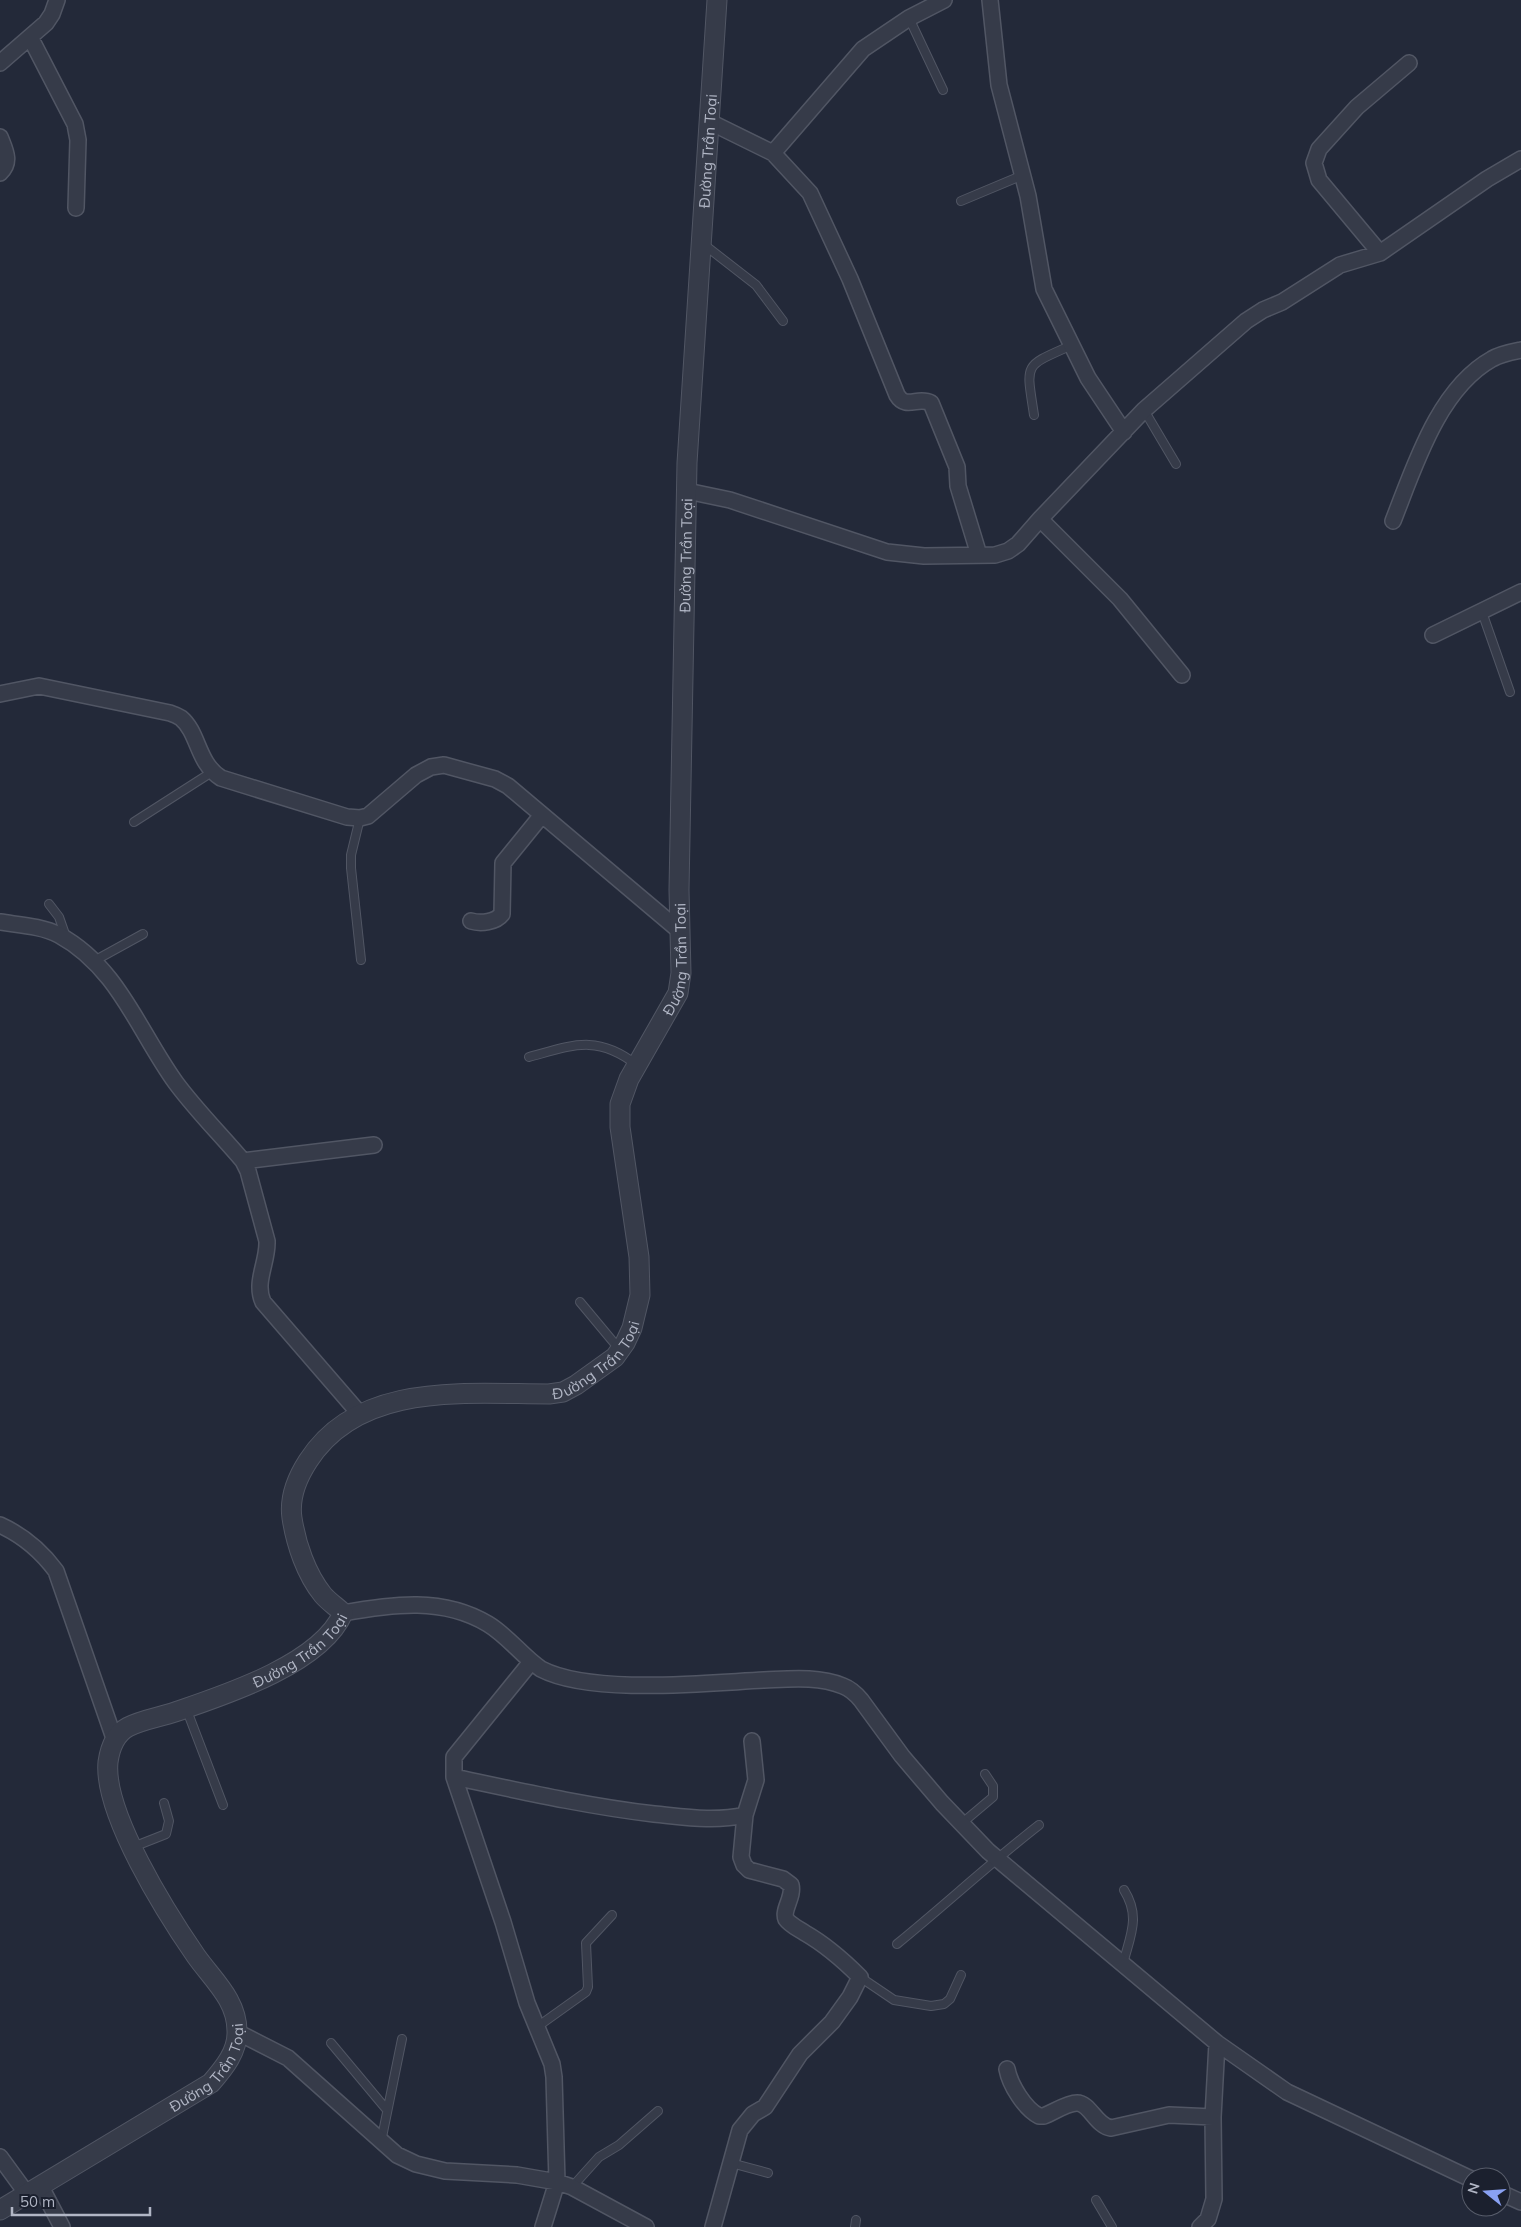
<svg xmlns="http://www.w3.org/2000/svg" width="1521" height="2227" font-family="Mulish,sans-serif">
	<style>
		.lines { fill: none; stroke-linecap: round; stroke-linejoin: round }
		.service-casing { stroke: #515664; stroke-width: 10 }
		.minor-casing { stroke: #515664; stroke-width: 18 }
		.tertiary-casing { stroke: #515664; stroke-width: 21 }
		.service { stroke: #363b49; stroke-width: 8 }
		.minor { stroke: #363b49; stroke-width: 15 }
		.tertiary { stroke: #363b49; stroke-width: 19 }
		.labels { text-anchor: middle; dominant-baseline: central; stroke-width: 4; stroke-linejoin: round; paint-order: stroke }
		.street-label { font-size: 15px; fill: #b1b6c5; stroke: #1b202e }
	</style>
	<rect width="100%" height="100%" fill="#232939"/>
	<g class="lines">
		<defs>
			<path id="service" d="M909,18L943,90
				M961,201L1023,175
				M702,243L756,285L783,321
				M1144,410L1176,464
				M1034,415C1026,362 1023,367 1072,345
				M1482,612L1510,692
				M360,818L351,855V868L361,960
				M134,822L212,772
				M49,904L59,917L66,937
				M94,961L143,934
				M529,1057C573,1045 597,1034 637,1065
				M580,1302L620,1350
				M186,1708L223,1805
				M961,1824L993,1797V1786L985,1774
				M133,1847L166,1834L169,1821L164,1803
				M897,1944C945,1905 990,1863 1039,1825
				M1123,1964C1130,1936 1141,1917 1124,1890
				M860,1977L894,2000L931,2006L944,2004L950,1999L961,1975
				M537,2027L586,1992L588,1987L586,1943L612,1915
				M331,2043L387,2110
				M381,2142L402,2039
				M731,2163L768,2173
				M572,2187L599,2157L619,2145L658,2111
				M1096,2200L1112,2227
				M855,2227L856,2220"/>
			<path id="minor" d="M990,0L999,85L1028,196L1044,289L1088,378L1124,432
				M30,37L75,124L78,140L76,208
				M0,63L46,23L52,14L57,0
				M708,121L773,153L810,193L850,279L897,395C906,410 918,396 931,403L957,467L958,486L979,555
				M0,137C5,150 12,162 0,173
				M773,153L863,49L909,18L944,0
				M1380,253L1319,180L1314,163L1319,149L1357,107L1409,63
				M687,491L730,500L887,552L924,556L995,555L1008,551L1018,544L1040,519L1144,410L1246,321L1263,310L1282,302L1340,265L1380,253L1487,179L1521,159
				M1040,519L1120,599L1182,675
				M1393,521C1414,468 1438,389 1492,359C1500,354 1511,352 1521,350
				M1433,635L1521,592
				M0,694L39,686L170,713C173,714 178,716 181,718C199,733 197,763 221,778L347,817L360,818L368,816L416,775L431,767L444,765L495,779L508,786L681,932
				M471,921C481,924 496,922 502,914L503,863L542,815
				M0,922C19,925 42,926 59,935C118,967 139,1032 176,1083C196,1110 221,1135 243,1161L248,1171L267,1241C268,1262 254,1282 263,1302L359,1413
				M243,1161L374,1145
				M0,1525C22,1535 42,1552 56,1571L115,1741
				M343,1613C393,1604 443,1597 488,1624C508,1636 522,1656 541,1669C591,1695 705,1683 764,1680C790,1679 818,1676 843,1686C851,1689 856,1694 861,1700L902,1756L942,1803L988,1851L1217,2043L1287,2092L1471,2179
				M531,1662L454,1757V1777L503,1922L527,2003L552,2064L554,2077L557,2182L543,2227
				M454,1777C520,1791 586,1806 654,1814C685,1817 714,1822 745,1815L741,1857L744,1865L749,1870L783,1879L791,1885C794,1897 782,1910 786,1919C790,1925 799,1929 805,1933C826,1945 843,1960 860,1977L850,1997L832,2022L800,2054L765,2107L753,2114L740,2130L713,2227
				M745,1815L756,1780L752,1741
				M237,2032L288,2058L397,2155L416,2164L445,2171L517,2175L557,2182L572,2187L646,2227
				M1007,2069C1010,2085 1025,2109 1039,2116H1044C1054,2112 1067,2103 1077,2103C1090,2103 1096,2126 1111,2128L1169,2115L1213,2117
				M0,2157L27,2194
				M41,2187L62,2227
				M1501,2193L1521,2202
				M1200,2227L1208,2219L1214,2199L1213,2117L1217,2043"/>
			<g id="tertiary">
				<path id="s1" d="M0,2210L211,2083C224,2068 238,2051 237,2031C237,2000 213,1980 196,1956C167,1914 103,1813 108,1762C110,1748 115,1734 128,1727C141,1720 160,1717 175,1712C225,1695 321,1664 343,1613C337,1607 329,1602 323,1595C306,1574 296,1544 292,1518C289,1498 297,1478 308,1461C359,1381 466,1394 549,1394L563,1392L576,1385L615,1357L625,1343L632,1328L640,1295L639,1257L620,1127V1104L629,1079L678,993L681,973L679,890L687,463L717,0"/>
			</g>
		</defs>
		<use href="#service" class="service-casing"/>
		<use href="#minor" class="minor-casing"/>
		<use href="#tertiary" class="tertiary-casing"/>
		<use href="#service" class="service"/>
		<use href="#minor" class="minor"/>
		<use href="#tertiary" class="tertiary"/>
	</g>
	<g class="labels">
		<g class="street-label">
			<text stroke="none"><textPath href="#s1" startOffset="2639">Đường Trần Toại</textPath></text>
			<text stroke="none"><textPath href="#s1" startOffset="2234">Đường Trần Toại</textPath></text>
			<text stroke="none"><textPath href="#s1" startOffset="1829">Đường Trần Toại</textPath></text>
			<text stroke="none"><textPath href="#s1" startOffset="1394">Đường Trần Toại</textPath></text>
			<text stroke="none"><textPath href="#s1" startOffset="841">Đường Trần Toại</textPath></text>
			<text stroke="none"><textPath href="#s1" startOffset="256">Đường Trần Toại</textPath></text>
		</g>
	</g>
	<g transform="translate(1486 2192) rotate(287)"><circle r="24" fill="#1b202e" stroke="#575c6a"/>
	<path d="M0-4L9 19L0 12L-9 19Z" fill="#89a1f2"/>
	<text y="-8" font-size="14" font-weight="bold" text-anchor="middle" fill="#b1b6c5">N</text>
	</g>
	<path d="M12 2207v8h138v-8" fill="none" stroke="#b1b6c5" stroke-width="2.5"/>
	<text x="20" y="2207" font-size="15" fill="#b1b6c5" stroke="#1b202e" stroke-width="4" paint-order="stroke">50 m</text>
</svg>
